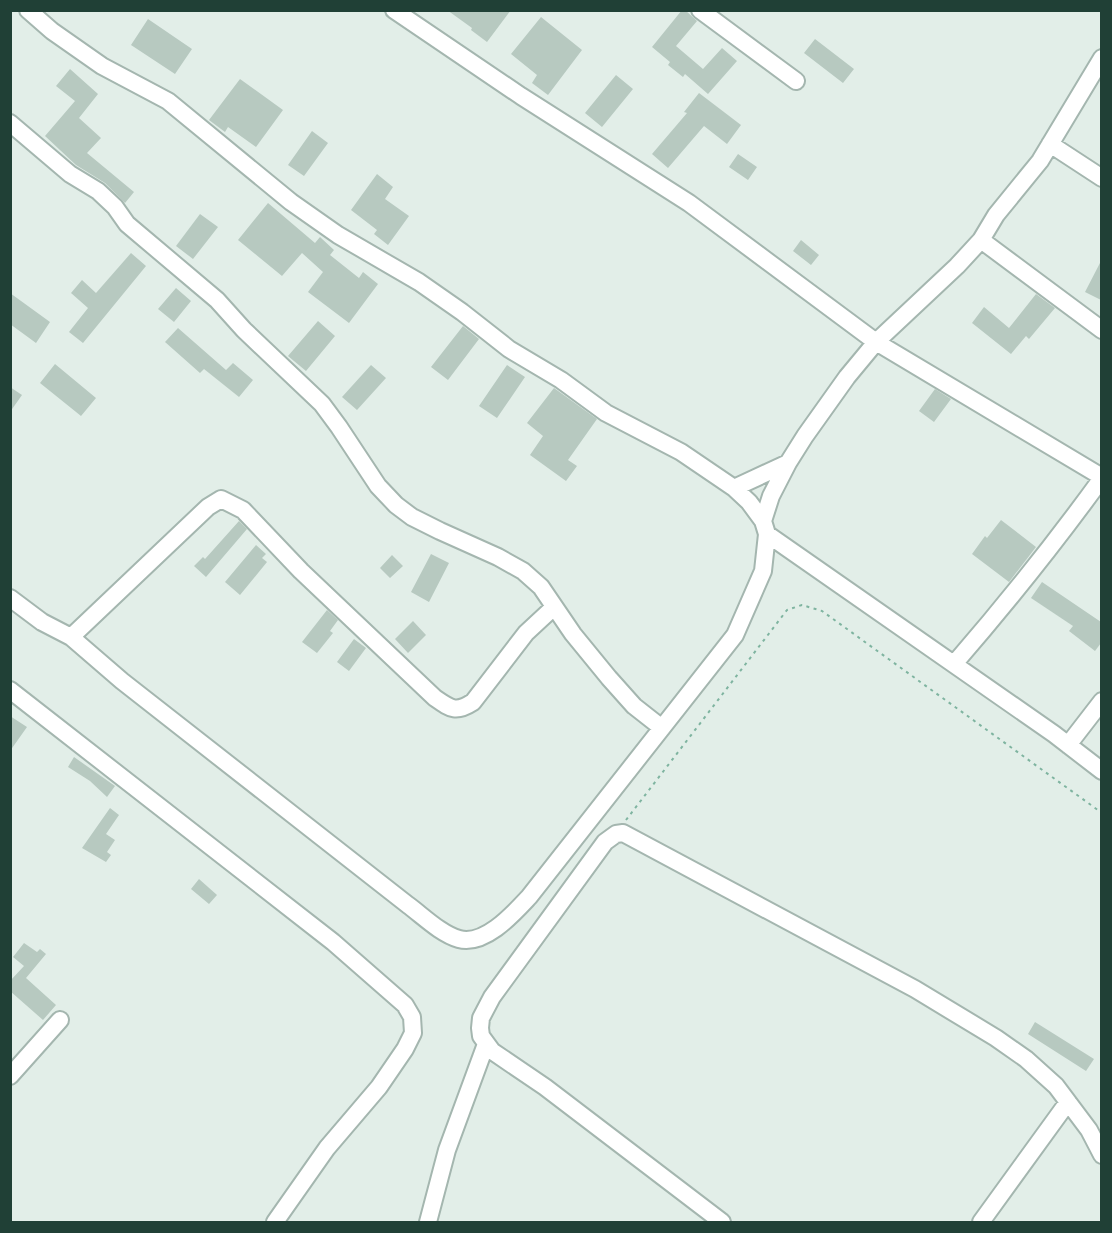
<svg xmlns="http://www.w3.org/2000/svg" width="1112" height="1233" font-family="Inter,sans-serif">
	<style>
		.building { fill: #b7c9c0 }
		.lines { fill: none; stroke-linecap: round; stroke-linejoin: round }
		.minor-casing { stroke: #a4b6af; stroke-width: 20 }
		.path { stroke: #7fb4a0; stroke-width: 2; stroke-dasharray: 3 4.5; stroke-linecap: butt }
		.minor { stroke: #fff; stroke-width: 16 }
	</style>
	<rect width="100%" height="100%" fill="#e2eee8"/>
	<path class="building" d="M447,10H511L487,42L471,30L472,28Z
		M682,10H685L697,21L676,46L703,69L722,48L737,61L708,94L685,74L683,77L668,65L670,62L652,47Z
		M541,17L582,50L548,95L532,83L537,75L511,54Z
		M148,19L192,49L175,74L131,45Z
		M815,39L854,69L843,83L804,53Z
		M70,69L98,94L79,118L101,138L87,153L134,192L125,203L105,183L76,165L45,136L75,101L56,86Z
		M616,75L633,89L602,127L585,113Z
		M240,79L283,110L256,147L228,127L225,132L209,120Z
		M699,93L741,125L727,144L704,126L668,168L652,154L687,113L684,112Z
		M312,131L328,143L304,176L288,165Z
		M738,154L757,167L748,180L729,167Z
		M377,174L393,187L385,199L409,216L388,245L374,234L377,230L351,210Z
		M268,203L315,243L320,237L334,250L330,255L359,278L363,272L378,284L349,323L308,292L323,272L302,253L282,276L238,240Z
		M200,214L218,227L193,259L176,246Z
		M801,240L819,255L811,265L793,251Z
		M131,253L146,266L83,343L69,332L88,308L71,293L82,280L96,293Z
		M1101,261V300L1085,292Z
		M176,288L191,301L174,322L158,309Z
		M10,293L50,322L36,343L10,324Z
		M1036,294L1055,308L1029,339L1026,336L1011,354L972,323L984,307L1009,328Z
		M318,321L335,336L306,371L288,356Z
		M463,326L479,339L448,380L431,367Z
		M178,328L226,370L233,363L253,380L239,397L204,369L200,373L165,342Z
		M55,364L96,398L81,416L40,383Z
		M371,365L386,378L357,410L342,397Z
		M507,365L525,377L497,418L479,406Z
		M10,387L22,395L10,412Z
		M554,388L597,419L568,460L577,466L566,481L530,455L543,436L527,423Z
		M935,389L951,399L934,422L919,411Z
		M1001,520L1036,547L1009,582L972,554L985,536L987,538Z
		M239,521L247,529L206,577L194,566L203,557L205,559Z
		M256,545L266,554L262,558L267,562L240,595L225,582Z
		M431,554L449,563L429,602L411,592Z
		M392,555L403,566L390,578L380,568Z
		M1042,582L1101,622V643L1095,651L1069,631L1073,626L1031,598Z
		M327,610L338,620L330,631L333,633L317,653L302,642Z
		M413,621L426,635L408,653L395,639Z
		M354,639L366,648L349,671L337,662Z
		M10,716L27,727L10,751Z
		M74,757L115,786L107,797L90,781L68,767Z
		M110,808L119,815L106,834L115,840L107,852L111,855L106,862L82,848Z
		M199,879L217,895L209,904L191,889Z
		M24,943L37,952L40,949L46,954L26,978L56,1005L43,1020L10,991V981L24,966L13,957Z
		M1035,1022L1094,1059L1086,1071L1028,1034Z"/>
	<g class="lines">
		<defs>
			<path id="minor" d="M28,10L52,31L102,66L168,101L291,202L338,235L419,282L462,312L509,349L561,380L606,413L681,452L734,488L749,502L763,521
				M394,10L521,96L689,203L876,342L957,266L981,240L996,215L1040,161L1102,58
				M700,10L796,81
				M10,123L70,174L98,191L115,207L127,224L217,300L244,330L322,404L339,427L378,486L396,505L412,517L440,531L498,557L523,571L541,587L573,634L609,678L634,706L662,728
				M1050,144L1102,178
				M981,240L1102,330
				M734,488L788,463
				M767,534L1054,734L1102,771
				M10,598L42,622L71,637L122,681L408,905C423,916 441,934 459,939C485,946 514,913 529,897L735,635L763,571L767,534L763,521L771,496L788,463L805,436L847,377L876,342L1102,477
				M71,637L208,507L221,499L243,510L301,571L435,698C451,709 456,713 473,702L526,633L554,607
				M954,664C1006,604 1055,543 1102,478
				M10,690L333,942L405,1005L412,1017L413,1033L405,1049L379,1087L327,1148L275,1222
				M1068,745L1102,701
				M10,1076L60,1020
				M428,1222L447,1150L486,1044
				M722,1222L545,1087L492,1051L481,1036L480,1028L481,1018L492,997L605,842L616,834L623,833L915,989L996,1038L1026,1059L1056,1086L1089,1130L1102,1155
				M981,1222L1068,1102"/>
		</defs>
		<use href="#minor" class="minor-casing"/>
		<path class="path" d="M626,820L787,610L802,605L822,611L1102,813"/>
		<use href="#minor" class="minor"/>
	</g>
	<rect width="1112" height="1233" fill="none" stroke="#204036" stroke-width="24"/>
</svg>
